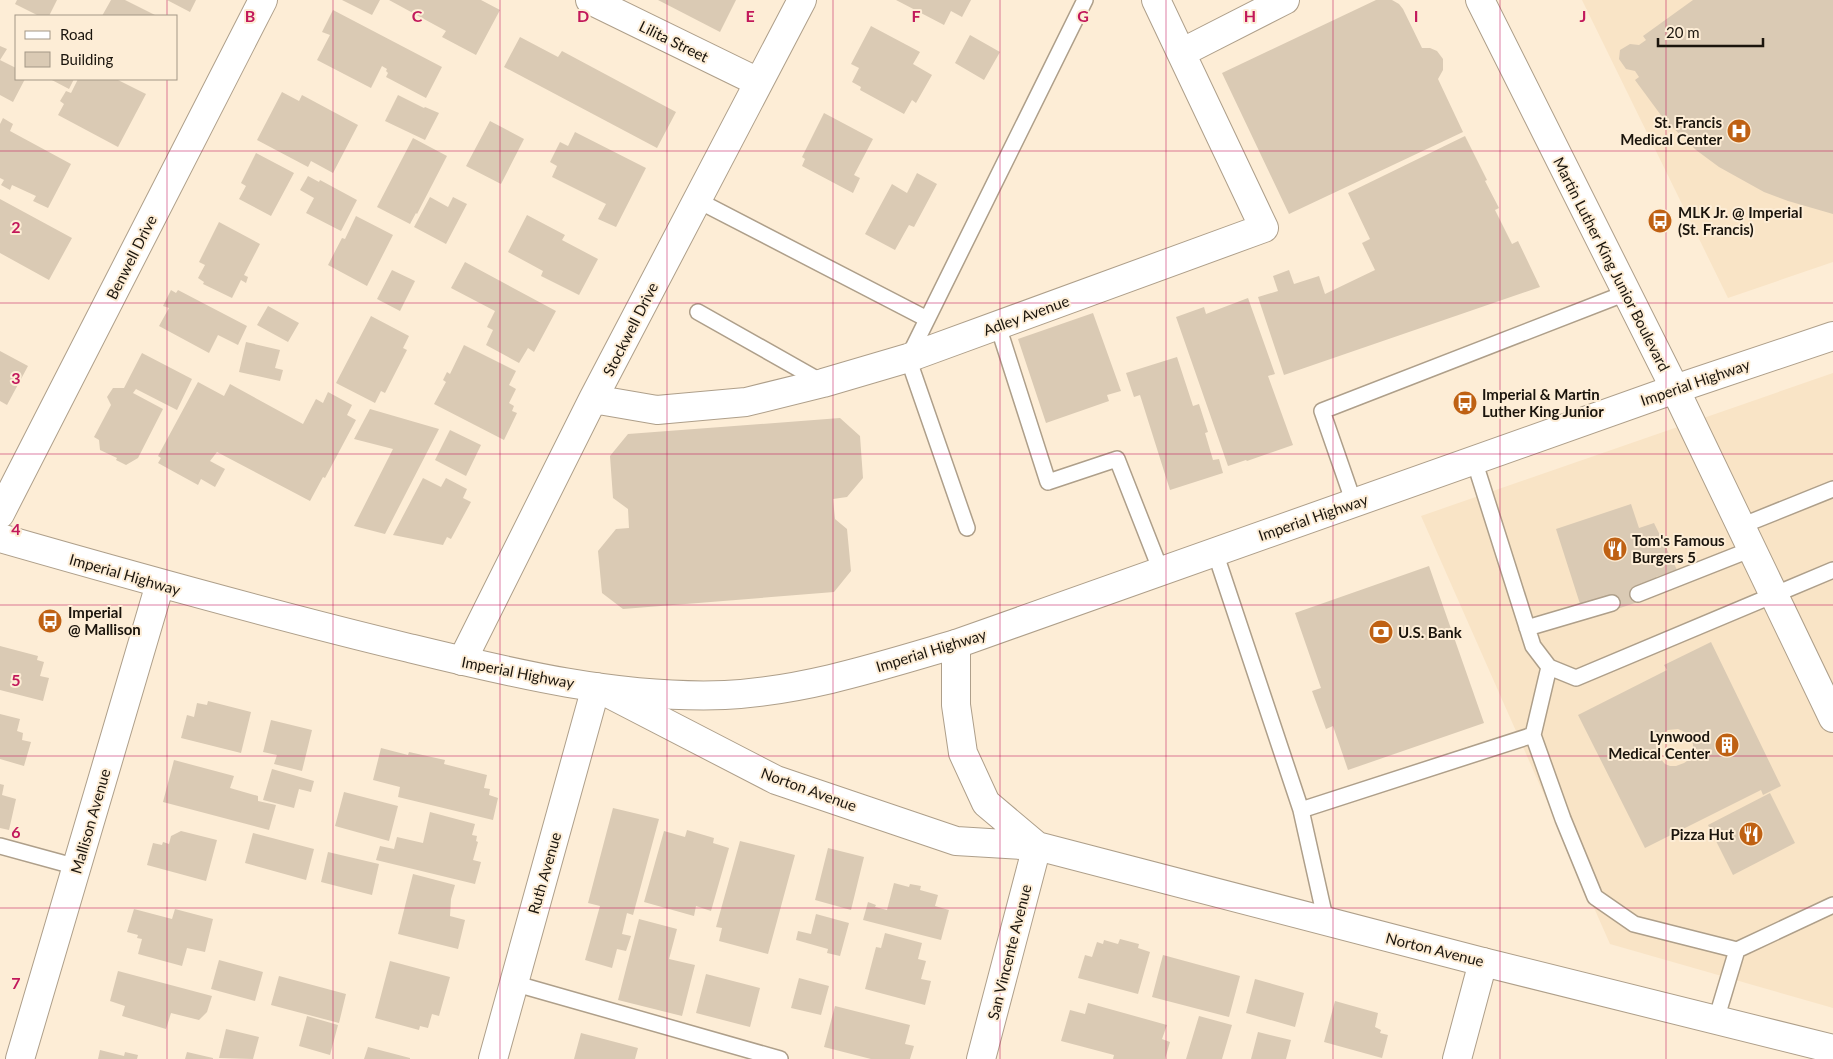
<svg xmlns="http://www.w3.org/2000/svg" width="1833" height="1059" font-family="Lato,sans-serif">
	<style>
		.built { fill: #f9e4c6 }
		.building { fill: #dacab4; fill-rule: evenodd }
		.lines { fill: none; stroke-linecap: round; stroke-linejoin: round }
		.service-casing { stroke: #ae9f8a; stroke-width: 18 }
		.minor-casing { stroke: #ae9f8a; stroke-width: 30 }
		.tertiary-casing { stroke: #ae9f8a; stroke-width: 30 }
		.secondary-casing { stroke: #ae9f8a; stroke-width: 30 }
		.primary-casing { stroke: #ae9f8a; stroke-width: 30 }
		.service { stroke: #fff; stroke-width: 15 }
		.minor { stroke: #fff; stroke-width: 28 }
		.tertiary { stroke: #fff; stroke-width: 28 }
		.secondary { stroke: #fff; stroke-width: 28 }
		.primary { stroke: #fff; stroke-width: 28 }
		.grid { fill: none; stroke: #c2185b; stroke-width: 1; stroke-opacity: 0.55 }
		.labels { text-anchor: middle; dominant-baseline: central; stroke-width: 4; stroke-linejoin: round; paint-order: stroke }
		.street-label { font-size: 15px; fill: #1b150d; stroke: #fdedd6 }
		.poi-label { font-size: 15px; font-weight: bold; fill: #1b150d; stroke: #fdedd6; text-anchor: start }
		.grid-label { font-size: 16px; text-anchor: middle; font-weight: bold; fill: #c2185b; stroke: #fdedd6; stroke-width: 4; stroke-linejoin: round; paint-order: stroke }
	</style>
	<rect width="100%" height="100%" fill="#fdedd6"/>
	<path class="built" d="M1582,0H1833V262L1728,298Z
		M1833,373V1008L1610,944L1421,516Z"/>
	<path class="building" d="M17,0H57L49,16H39L15,4Z
		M111,0H125L157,16H102Z
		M167,0H196L190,12Z
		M342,0H380L372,15Z
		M389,0H481L500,10L476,55L442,37L446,31Z
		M658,0H736L720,32Z
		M896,0H971L962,17L951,11L944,25Z
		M1376,0H1392L1399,4L1403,9L1422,48H1430L1437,51L1443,59V70L1438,79L1463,132L1289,214L1222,73Z
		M1693,0H1833V214L1788,201L1764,192L1719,167L1696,150L1663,118L1635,80L1639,77L1635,71L1626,69L1619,59L1620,50L1630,44L1639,45L1646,40L1643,36Z
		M333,10L442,67L426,98L386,77L388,73L386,71L387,69L382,66L371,88L317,60L330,35L322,32Z
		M871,26L920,52L913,64L932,75L916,103L912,100L904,114L860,90L861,87L852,82L859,68L851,64Z
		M970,35L1000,52L984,80L955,63Z
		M520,37L558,57L562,51L676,112L657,148L504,67Z
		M0,46L7,49L0,60L16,68V79H25L13,102L0,95Z
		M50,79H74L69,89Z
		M78,79H116L146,94L118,147L58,115L64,104L60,101L66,91L71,93Z
		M282,92L299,101L302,95L358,125L333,173L311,161L308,167L257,140Z
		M398,95L424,108L425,107L439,113L425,140L385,121Z
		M824,113L873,139L854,175L860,178L853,193L802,166L805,159L802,157Z
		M3,118L13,124L10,131L71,164L48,208L33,201L36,196L12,185L10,190L1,185L4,180L0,178V124Z
		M490,121L524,139L501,184L466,166Z
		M575,132L646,168L616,227L598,219L606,204L552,177L557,166L550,162L560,142L568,146Z
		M1465,136L1487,180L1485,181L1499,208L1495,210L1512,244L1518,241L1540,287L1284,375L1258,297L1278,291L1273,276L1289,270L1294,284L1319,276L1325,294L1375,270L1362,243L1370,239L1348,193Z
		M413,138L447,156L417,214L416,213L410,224L377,207Z
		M256,153L294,173L271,216L239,199L246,186L241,183Z
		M917,173L937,184L914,227L909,225L895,250L865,234L892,184L907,193Z
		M308,176L319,182L320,180L357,200L341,231L306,213L314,198L300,190Z
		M430,197L448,207L453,197L467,204L446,244L414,227Z
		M0,199L72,238L49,280L0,253Z
		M527,215L565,235L562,240L598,259L579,295L541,276L543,271L508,252Z
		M356,216L393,235L367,286L328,265L342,238L345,239Z
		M219,222L260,244L244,275L248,277L246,283L241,280L232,298L203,284L204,282L198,278L205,265L199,262Z
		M465,262L556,311L534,352L528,348L519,363L486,345L493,330L487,327L495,311L451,288Z
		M392,270L415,281L400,311L377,299Z
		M171,290L176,293L178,290L247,326L238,345L218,335L209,353L159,326L169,308L163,306Z
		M1248,298L1275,374L1268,376L1293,445L1247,461L1246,460L1228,466L1176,317L1204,307L1206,314Z
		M268,306L299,323L288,342L257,325Z
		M1093,313L1121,391L1107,395L1109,401L1046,423L1018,339Z
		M371,316L409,336L403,348L407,350L385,393L381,391L375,403L336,383Z
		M246,342L280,350L275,368L283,370L280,381L239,372Z
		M464,345L516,371L509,385L516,389L509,403L514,406L512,411L517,413L504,440L434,404L446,382L443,380L447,372L450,374Z
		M0,351L28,366L7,405L0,401Z
		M142,353L192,379L177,410L136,389L133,393L163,409L138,458L126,465L116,460L117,458L100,450L99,440L94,437L111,405L107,397L113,388H124Z
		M1177,357L1193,406L1199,404L1208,432L1205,433L1213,460L1219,459L1223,473L1170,490L1140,395L1134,397L1126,373Z
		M198,382L224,396L230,384L303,424L316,399L323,403L328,392L352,405L347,415L356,420L325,478L323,477L310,501L217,452L210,461L225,469L215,487L201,479L198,485L158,463L161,458L158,456Z
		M370,409L439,429L385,534L354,526L393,449L354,439Z
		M840,418L860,436L863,478L847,497L833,499L835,519L847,529L851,571L834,592L623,609L602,593L598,551L616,529L629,528L628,509L613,498L610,456L628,434Z
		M450,430L481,445L466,476L435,460Z
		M423,478L441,487L446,478L467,489L463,498L471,502L451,539L447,537L443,545L393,535Z
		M1631,504L1639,528L1654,523L1677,570L1656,577L1657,581L1638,594L1641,601L1614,610L1581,607L1556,529Z
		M1429,566L1484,723L1348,770L1333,726L1326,729L1312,691L1321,688L1295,613Z
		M1711,642L1781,786L1763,795L1761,790L1645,848L1578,715L1667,670L1664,665ZM1678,729L1687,733L1693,744V750L1690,759L1684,763L1676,766H1670L1665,764L1659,757L1656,745L1661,735L1668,730Z
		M0,646L38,656L37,660L44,662L40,676L49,678L43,701L0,690Z
		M208,701L251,712L241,753L181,738L187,715L194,717L197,703L207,705Z
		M0,714L20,719L17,731L23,733L22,740L31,742L24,766L0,759Z
		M271,720L312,730L302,771L274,764L277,755L263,752Z
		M381,748L408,755L409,752L445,760L444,764L487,775L484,788L490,789L489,795L498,798L493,820L398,797L400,787L373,780Z
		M174,760L234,776L230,788L258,796V801L276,805L269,830L163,802Z
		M272,769L314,781L311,792L299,789L294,808L263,800Z
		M0,784L4,785L2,795L16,799L9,830L0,828Z
		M344,792L398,806L389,841L335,826Z
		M1770,793L1795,843L1733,875L1708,825Z
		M613,808L659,819L633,915L627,913L622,934L631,936L626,951L617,949L612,968L585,960L600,906L588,903Z
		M430,812L475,824L472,835L477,836L476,841L478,842L473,860L481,862L475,884L376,860L380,846L394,849L397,837L423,843Z
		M687,830L714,838L713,843L729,848L711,911L696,906L694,916L644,902L664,831L685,837Z
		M181,831L217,840L206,881L147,865L153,843L162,845L163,842L169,844L171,836Z
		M253,833L314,849L306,880L245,863Z
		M740,841L795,855L768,954L719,941L722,928L716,927Z
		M828,848L864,857L851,910L815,900Z
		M328,852L379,864L372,895L321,882Z
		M413,874L455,885L451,899L450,916L465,920L458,949L398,934Z
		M894,883L909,887L910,884L921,886L920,890L938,895L935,906L949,910L941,940L863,920L868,902L876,905L875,907L887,910Z
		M134,909L172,919L175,909L213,919L205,952L187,948L182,966L138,954L142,939L137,938L138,935L127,932Z
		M816,914L849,923L840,956L827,953L828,949L796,940L798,931L811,934Z
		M639,919L677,929L669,959L695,965L682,1016L618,1000Z
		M885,933L922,943L918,959L926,961L921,979L931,981L925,1005L865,989L876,947L881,948Z
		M1120,939L1139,944L1138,948L1150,952L1138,994L1078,978L1085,955L1092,957L1097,942L1103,944L1104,940L1118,944Z
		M1163,955L1240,976L1229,1017L1152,997Z
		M219,960L263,972L255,1001L211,989Z
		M390,961L450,977L439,1016L432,1014L428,1028L420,1026L419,1030L375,1018Z
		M118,971L212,996L207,1012L199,1020L171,1013L166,1029L122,1016L125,1006L110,1001Z
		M706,974L760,988L750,1027L696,1013Z
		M279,976L346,994L339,1023L271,1005Z
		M799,978L829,986L821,1015L791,1008Z
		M1255,979L1304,993L1295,1027L1246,1013Z
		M1335,1001L1378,1013L1375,1027L1381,1030L1380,1033L1388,1035L1382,1058L1324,1042Z
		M1088,1003L1167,1025L1162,1039L1170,1042L1165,1059H1113L1114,1055L1061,1041L1070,1010L1085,1014Z
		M835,1006L910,1025L905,1044L914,1046L910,1059H871L824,1047Z
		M307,1016L338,1025L330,1055L299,1046Z
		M1199,1016L1232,1025L1222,1059H1186Z
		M226,1029L259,1037L253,1059L219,1058Z
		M1258,1032L1291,1040L1286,1059H1251Z
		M581,1033L638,1048L635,1059H574Z
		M368,1047L410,1058V1059H364Z
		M100,1050L124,1056L125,1052L138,1055L137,1059H98Z
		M187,1052L213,1058V1059H185Z"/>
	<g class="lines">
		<defs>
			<path id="service" d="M697,200L927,319
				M698,312L822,382
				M998,326L1048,482L1117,459L1161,571
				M1474,460L1533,646L1549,667L1576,678L1833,570
				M1354,503L1322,411L1626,293
				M1741,526L1833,489
				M967,528L908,358L1085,0
				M1215,552L1301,810L1533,735
				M1638,594L1752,549
				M1527,628L1612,603
				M1549,667L1533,735L1563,819L1595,897L1634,924L1737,950
				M1301,810L1326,922
				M0,846L77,867
				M513,983L780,1059
				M1716,1020L1737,950L1833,905"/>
			<path id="minor" d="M590,0L758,82
				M1181,53L1285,0
				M593,399L657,410L746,402L823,383L908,358L1264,228L1156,0
				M0,514L263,0
				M462,661L593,399L802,0
				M20,1059L160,584
				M493,1059L596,687
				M981,1059L1037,846
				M1457,1059L1483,962"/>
			<path id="tertiary" d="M956,644V705L963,753L986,803L1037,846
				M598,688L776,780L956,841L1037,846L1483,962L1833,1049"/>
			<path id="secondary" d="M1480,0L1675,389L1833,718"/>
			<path id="primary" d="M0,538C136,577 272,615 409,648C512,673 618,699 725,695C804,691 881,666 956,644L1675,389L1833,336"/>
		</defs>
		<use href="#service" class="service-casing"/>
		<use href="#minor" class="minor-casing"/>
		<use href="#tertiary" class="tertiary-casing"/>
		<use href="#secondary" class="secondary-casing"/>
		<use href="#primary" class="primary-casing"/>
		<use href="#service" class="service"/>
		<use href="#minor" class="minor"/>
		<use href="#tertiary" class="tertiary"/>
		<use href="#secondary" class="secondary"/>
		<use href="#primary" class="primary"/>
	</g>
	<path class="grid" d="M167,0V16M333,0V1059M500,0V1059M667,0V1059M833,0V1059M1000,0V1059M1166,0V1059M1333,0V1059M1500,0V1059M1666,0V1059M167,79V1059M0,151H1833M0,303H1833M0,454H1833M0,605H1833M0,756H1833M0,908H1833"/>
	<defs>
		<symbol id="hospital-disc" viewBox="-11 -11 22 22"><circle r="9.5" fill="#bf6113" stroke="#fdedd6"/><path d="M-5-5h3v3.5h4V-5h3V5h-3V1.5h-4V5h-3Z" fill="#fff"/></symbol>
		<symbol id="bus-disc" viewBox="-11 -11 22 22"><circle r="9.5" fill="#bf6113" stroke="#fdedd6"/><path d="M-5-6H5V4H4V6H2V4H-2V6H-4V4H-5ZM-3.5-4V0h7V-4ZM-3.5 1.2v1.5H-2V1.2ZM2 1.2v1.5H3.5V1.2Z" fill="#fff"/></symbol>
		<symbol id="restaurant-disc" viewBox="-11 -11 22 22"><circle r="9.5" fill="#bf6113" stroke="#fdedd6"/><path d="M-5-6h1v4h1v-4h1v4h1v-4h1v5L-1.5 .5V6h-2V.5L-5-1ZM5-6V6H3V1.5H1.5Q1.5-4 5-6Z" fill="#fff"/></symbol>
		<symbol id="bank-disc" viewBox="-11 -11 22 22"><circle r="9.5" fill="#bf6113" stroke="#fdedd6"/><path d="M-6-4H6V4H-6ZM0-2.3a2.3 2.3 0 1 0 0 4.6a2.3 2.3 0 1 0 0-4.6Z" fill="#fff"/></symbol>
		<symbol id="building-disc" viewBox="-11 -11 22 22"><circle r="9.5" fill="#bf6113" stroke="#fdedd6"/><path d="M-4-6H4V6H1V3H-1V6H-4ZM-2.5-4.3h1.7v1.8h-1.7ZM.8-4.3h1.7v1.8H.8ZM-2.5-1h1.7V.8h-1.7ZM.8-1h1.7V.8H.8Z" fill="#fff"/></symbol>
	</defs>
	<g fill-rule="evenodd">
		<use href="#hospital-disc" x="1725" y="117" width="28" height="28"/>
		<use href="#bus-disc" x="1646" y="207" width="28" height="28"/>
		<use href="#bus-disc" x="1451" y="389" width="28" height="28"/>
		<use href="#restaurant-disc" x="1601" y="535" width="28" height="28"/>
		<use href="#bus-disc" x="36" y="607" width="28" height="28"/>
		<use href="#bank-disc" x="1367" y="618" width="28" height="28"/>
		<use href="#building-disc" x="1713" y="731" width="28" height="28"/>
		<use href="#restaurant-disc" x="1737" y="820" width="28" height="28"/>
	</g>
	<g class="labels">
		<g class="street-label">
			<text transform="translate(674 41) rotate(26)">Lilita Street</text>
			<text transform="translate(131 257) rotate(-63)">Benwell Drive</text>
			<text transform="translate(1612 264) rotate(63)">Martin Luther King Junior Boulevard</text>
			<text transform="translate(1026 315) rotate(-20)">Adley Avenue</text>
			<text transform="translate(630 329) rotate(-63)">Stockwell Drive</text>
			<text transform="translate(1695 382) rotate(-19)">Imperial Highway</text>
			<text transform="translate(1313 517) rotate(-19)">Imperial Highway</text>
			<text transform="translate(125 574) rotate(16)">Imperial Highway</text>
			<text transform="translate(931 650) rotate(-17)">Imperial Highway</text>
			<text transform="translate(518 672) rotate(11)">Imperial Highway</text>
			<text transform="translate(809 789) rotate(20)">Norton Avenue</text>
			<text transform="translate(90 821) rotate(-74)">Mallison Avenue</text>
			<text transform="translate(544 873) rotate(-74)">Ruth Avenue</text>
			<text transform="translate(1435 949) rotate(14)">Norton Avenue</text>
			<text transform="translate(1009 952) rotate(-76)">San Vincente Avenue</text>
		</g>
		<g class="poi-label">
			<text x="1722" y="122" text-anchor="end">St. Francis<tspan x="1722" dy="17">Medical Center</tspan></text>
			<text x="1678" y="212">MLK Jr. @ Imperial<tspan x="1678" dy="17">(St. Francis)</tspan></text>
			<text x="1482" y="394">Imperial &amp; Martin<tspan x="1482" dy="17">Luther King Junior</tspan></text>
			<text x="1632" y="540">Tom's Famous<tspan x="1632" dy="17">Burgers 5</tspan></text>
			<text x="68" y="612">Imperial<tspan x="68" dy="17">@ Mallison</tspan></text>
			<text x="1398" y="632">U.S. Bank</text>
			<text x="1710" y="736" text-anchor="end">Lynwood<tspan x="1710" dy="17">Medical Center</tspan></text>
			<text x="1734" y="834" text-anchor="end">Pizza Hut</text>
		</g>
	</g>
	<g class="grid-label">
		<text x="250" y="22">B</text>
		<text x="417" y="22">C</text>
		<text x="583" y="22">D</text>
		<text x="750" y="22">E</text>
		<text x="916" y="22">F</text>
		<text x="1083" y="22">G</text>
		<text x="1250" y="22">H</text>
		<text x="1416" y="22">I</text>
		<text x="1583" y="22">J</text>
		<text x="16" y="233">2</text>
		<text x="16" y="384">3</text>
		<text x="16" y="535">4</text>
		<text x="16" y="686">5</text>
		<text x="16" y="838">6</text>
		<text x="16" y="989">7</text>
	</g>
	<rect x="15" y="15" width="162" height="65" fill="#fdedd6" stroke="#a39786"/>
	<rect x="25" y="31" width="25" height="8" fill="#ffffff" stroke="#a39786"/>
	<text x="60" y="40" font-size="15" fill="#1b150d">Road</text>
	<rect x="25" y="52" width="25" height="15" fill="#dacab4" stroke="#a39786"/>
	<text x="60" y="65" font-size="15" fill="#1b150d">Building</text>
	<path d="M1658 38v8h105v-8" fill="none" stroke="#1b150d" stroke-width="2.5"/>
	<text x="1666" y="38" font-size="15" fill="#1b150d" stroke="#fdedd6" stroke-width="4" paint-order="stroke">20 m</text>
</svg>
